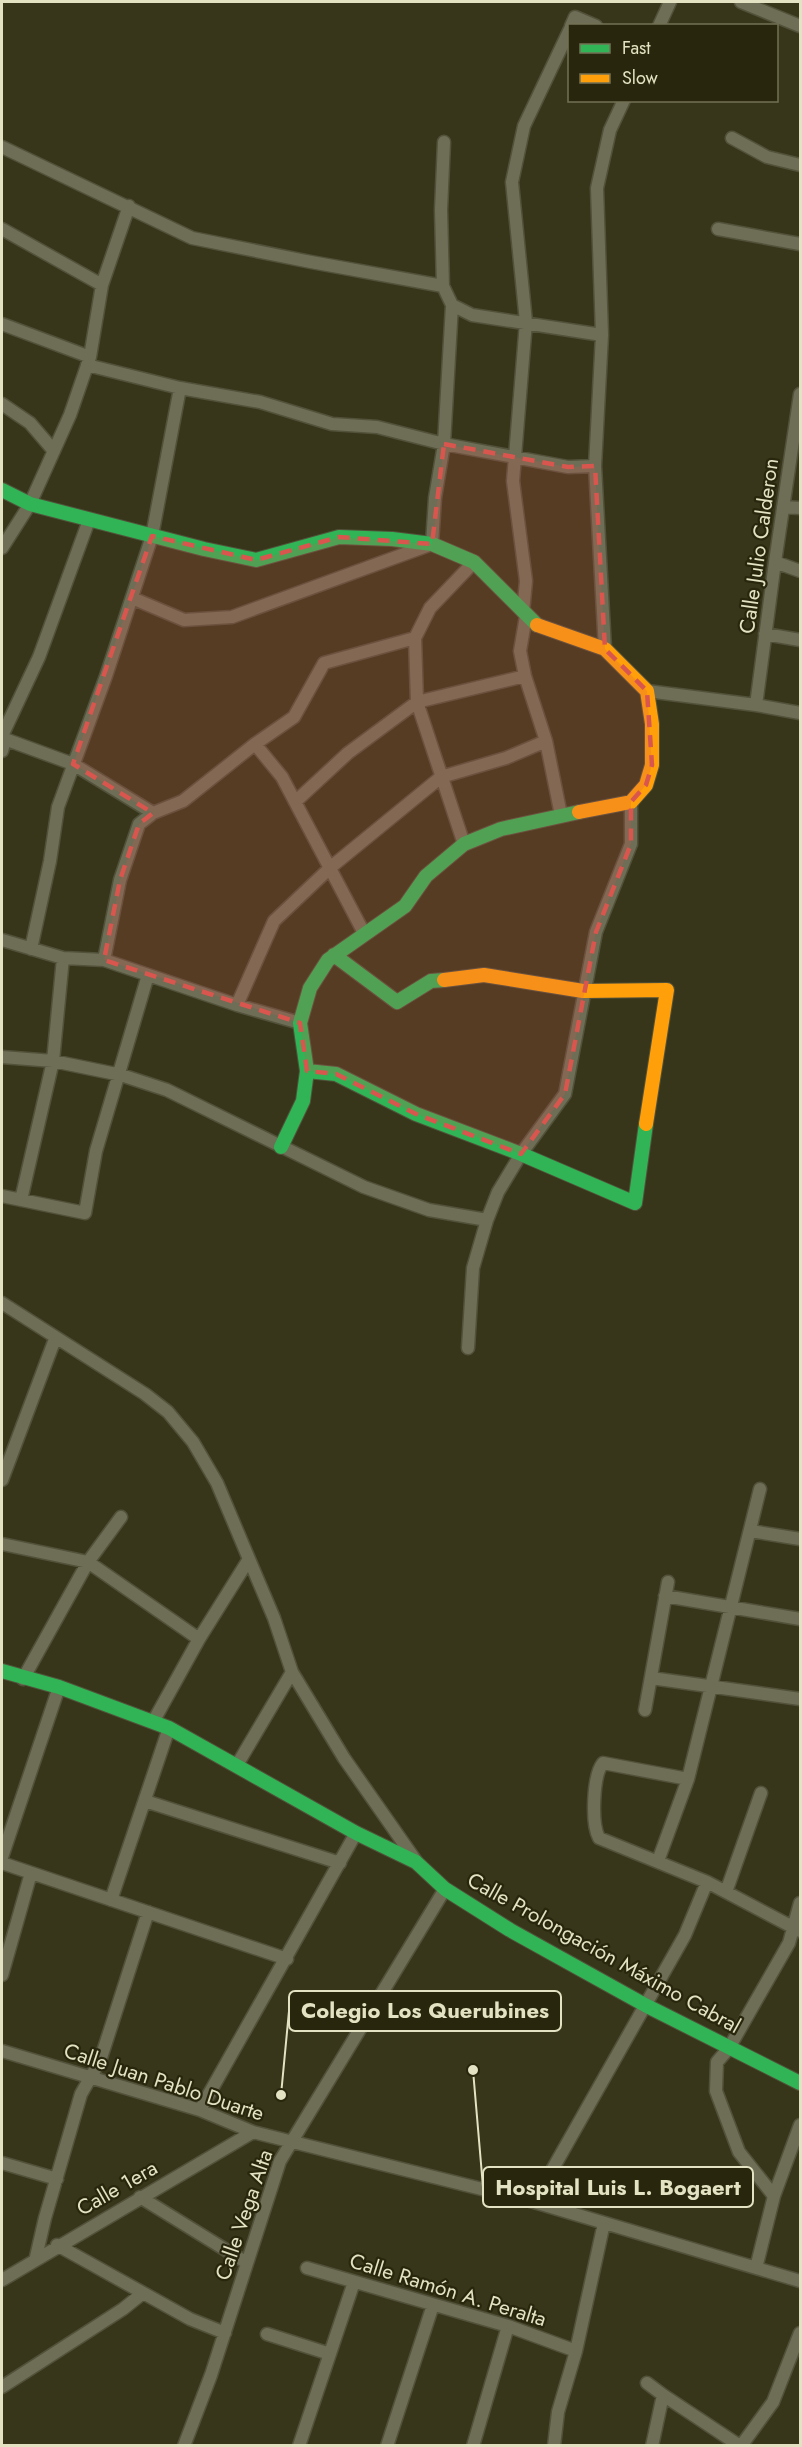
<svg xmlns="http://www.w3.org/2000/svg" width="802" height="2447" font-family="Jost,sans-serif">
	<style>
		.lines { fill: none; stroke-linecap: round; stroke-linejoin: round }
		.street-casing { stroke: #52513a; stroke-width: 15 }
		.fast-casing { stroke: #52513a; stroke-width: 16 }
		.slow-casing { stroke: #52513a; stroke-width: 16 }
		.street { stroke: #6e6d56; stroke-width: 12 }
		.fast { stroke: #30b455; stroke-width: 14 }
		.slow { stroke: #ff9f0a; stroke-width: 14 }
		.marked { fill: #d9564e; fill-opacity: 0.2; stroke: #d9564e; stroke-width: 4.5; stroke-dasharray: 12 8; stroke-linejoin: round }
		.labels { text-anchor: middle; dominant-baseline: central; stroke-width: 4.5; stroke-linejoin: round; paint-order: stroke }
		.street-label { font-size: 21px; fill: #e3e2c2; stroke: #28260c }
		.leader { fill: none; stroke: #e3e2c2; stroke-width: 2 }
		.callout-dot { fill: #e3e2c2; stroke: #28260c; stroke-width: 2 }
		.callout { fill: #28260c; stroke: #e3e2c2; stroke-width: 2 }
		.callout-label { font-size: 22px; text-anchor: middle; font-weight: bold; fill: #e3e2c2 }
	</style>
	<rect width="100%" height="100%" fill="#37361a"/>
	<g class="lines">
		<defs>
			<path id="street" d="M741,2L800,26
				M571,26L575,17L596,26
				M659,26L670,2
				M732,138L767,157L800,165
				M2,147L192,238L311,262L443,286
				M2,229L102,285
				M718,229L800,244
				M452,305L472,315L602,335
				M2,324L90,357
				M87,365L180,388L260,402L332,424L377,427L444,444L568,467L595,466
				M2,404L30,423L54,451
				M783,507L800,508
				M2,548L30,504L70,415L90,357L102,285L129,206
				M775,562L800,571
				M132,598L184,620L232,617L432,544L435,498L444,444L452,305L443,286L441,210L444,142
				M523,612L526,581L513,481L526,322L512,182L524,126L570,29
				M526,616L520,651L525,676L546,741L561,815
				M765,634L800,640
				M605,649L595,466L602,335L597,188L610,130L624,100
				M647,691L756,705L800,713
				M756,705L775,562L800,394
				M2,736L39,657L89,520
				M2,738L73,764L153,813
				M255,744L282,777L364,933
				M2,751L5,740
				M295,802L348,753L417,702L525,676
				M464,844L417,702L415,638L430,608L474,562
				M2,940L63,958L104,960L237,1005L300,1023
				M31,949L50,861L58,807L106,676L152,536L180,388
				M104,960L120,880L139,824L153,813L183,801L255,744L294,717L324,663L415,638
				M237,1005L274,921L331,867L441,777L506,758L546,741
				M2,1057L53,1061L121,1075L167,1090L364,1187L429,1210L487,1220
				M2,1196L85,1213L96,1151L148,975
				M21,1200L53,1061L63,958
				M2,1303L145,1394L168,1412L193,1442L217,1483L249,1559L274,1618L292,1672L344,1758L416,1861
				M468,1348L473,1268L487,1220L498,1192L521,1154L565,1094L596,932L631,844V802
				M2,1480L55,1339
				M751,1531L800,1539
				M2,1544L88,1562L199,1639
				M665,1596L800,1619
				M651,1678L800,1699
				M23,1679L88,1562L121,1517
				M645,1710L668,1582
				M153,1722L199,1639L249,1559
				M237,1765L292,1672
				M688,1779L603,1763C593,1775 591,1823 599,1838L707,1882L800,1931
				M145,1801L340,1863
				M2,1857L59,1687
				M658,1861L688,1779L760,1489
				M2,1863L287,1959
				M726,1892L761,1793
				M111,1900L169,1728
				M2,1975L31,1873
				M2,2051L200,2110L253,2132L534,2202L800,2281
				M200,2110L356,1833
				M2,2163L57,2179
				M774,2196L739,2152L716,2091L717,2062L729,2048L789,1943L800,1903
				M140,2197L247,2263
				M534,2202L685,1935L707,1882
				M57,2245L190,2319L225,2333
				M36,2257L45,2218L81,2094L100,2061L148,1912
				M307,2268L508,2326L576,2351
				M756,2268L774,2196L800,2125
				M2,2280L253,2132
				M267,2334L330,2354
				M647,2383L663,2395L740,2446
				M2,2387L123,2309L143,2293
				M184,2446L211,2375L280,2161L445,1889
				M299,2446L354,2282
				M387,2446L433,2305
				M473,2446L508,2326
				M554,2446L558,2412L576,2351L604,2223
				M652,2446L663,2395
				M741,2446L773,2402L800,2333"/>
			<path id="fast" d="M2,490L30,504L204,549L256,560L339,537L392,539L432,544L474,562L537,625
				M334,955L397,1002L431,981L444,980
				M307,1071L336,1074L416,1114L521,1154L635,1203L646,1124
				M281,1147L303,1101L307,1071L300,1023L310,988L328,960L405,906L426,876L464,844L501,829L579,812
				M2,1671L59,1687L169,1728L356,1833L416,1862L445,1889L510,1930L645,2005L800,2083"/>
			<path id="slow" d="M537,625L605,649L647,691L652,724V765L646,785L631,802L579,812
				M444,980L484,975L583,991L667,990L646,1124"/>
		</defs>
		<use href="#street" class="street-casing"/>
		<use href="#fast" class="fast-casing"/>
		<use href="#slow" class="slow-casing"/>
		<use href="#street" class="street"/>
		<use href="#fast" class="fast"/>
		<use href="#slow" class="slow"/>
	</g>
	<path class="marked" d="M444,444L568,467L595,466L605,649L647,691L652,765L646,785L631,802V844L596,932L565,1094L521,1154L416,1114L336,1074L307,1071L300,1023L104,960L120,880L139,824L153,813L73,764L152,536L256,560L339,537L432,544Z"/>
	<g class="labels">
		<g class="street-label">
			<text transform="translate(759 546) rotate(-82)">Calle Julio Calderon</text>
			<text transform="translate(604 1953) rotate(29)">Calle Prolongación Máximo Cabral</text>
			<text transform="translate(164 2082) rotate(18)">Calle Juan Pablo Duarte</text>
			<text transform="translate(117 2188) rotate(-30)">Calle 1era</text>
			<text transform="translate(244 2215) rotate(-71)">Calle Vega Alta</text>
			<text transform="translate(448 2290) rotate(17)">Calle Ramón A. Peralta</text>
		</g>
	</g>
	<path class="leader" d="M281 2095L289 2011M473 2070L483 2187"/>
	<g class="callout-dot">
		<circle cx="281" cy="2095" r="6"/>
		<circle cx="473" cy="2070" r="6"/>
	</g>
	<g class="callout">
		<rect x="289" y="1991" width="272" height="40" rx="6"/>
		<rect x="483" y="2167" width="270" height="40" rx="6"/>
	</g>
	<g class="callout-label">
		<text x="425" y="2018">Colegio Los Querubines</text>
		<text x="618" y="2195">Hospital Luis L. Bogaert</text>
	</g>
	<rect width="802" height="2447" fill="none" stroke="#e3e2c2" stroke-width="6"/>
	<rect x="568" y="24" width="210" height="78" fill="#28260c" stroke="#737155" stroke-width="1.5"/>
	<rect x="580" y="44" width="30" height="9" fill="#30b455" stroke="#737155" stroke-width="1.5"/>
	<text x="622" y="54" font-size="18" fill="#e3e2c2">Fast</text>
	<rect x="580" y="74" width="30" height="9" fill="#ff9f0a" stroke="#737155" stroke-width="1.5"/>
	<text x="622" y="84" font-size="18" fill="#e3e2c2">Slow</text>
</svg>
